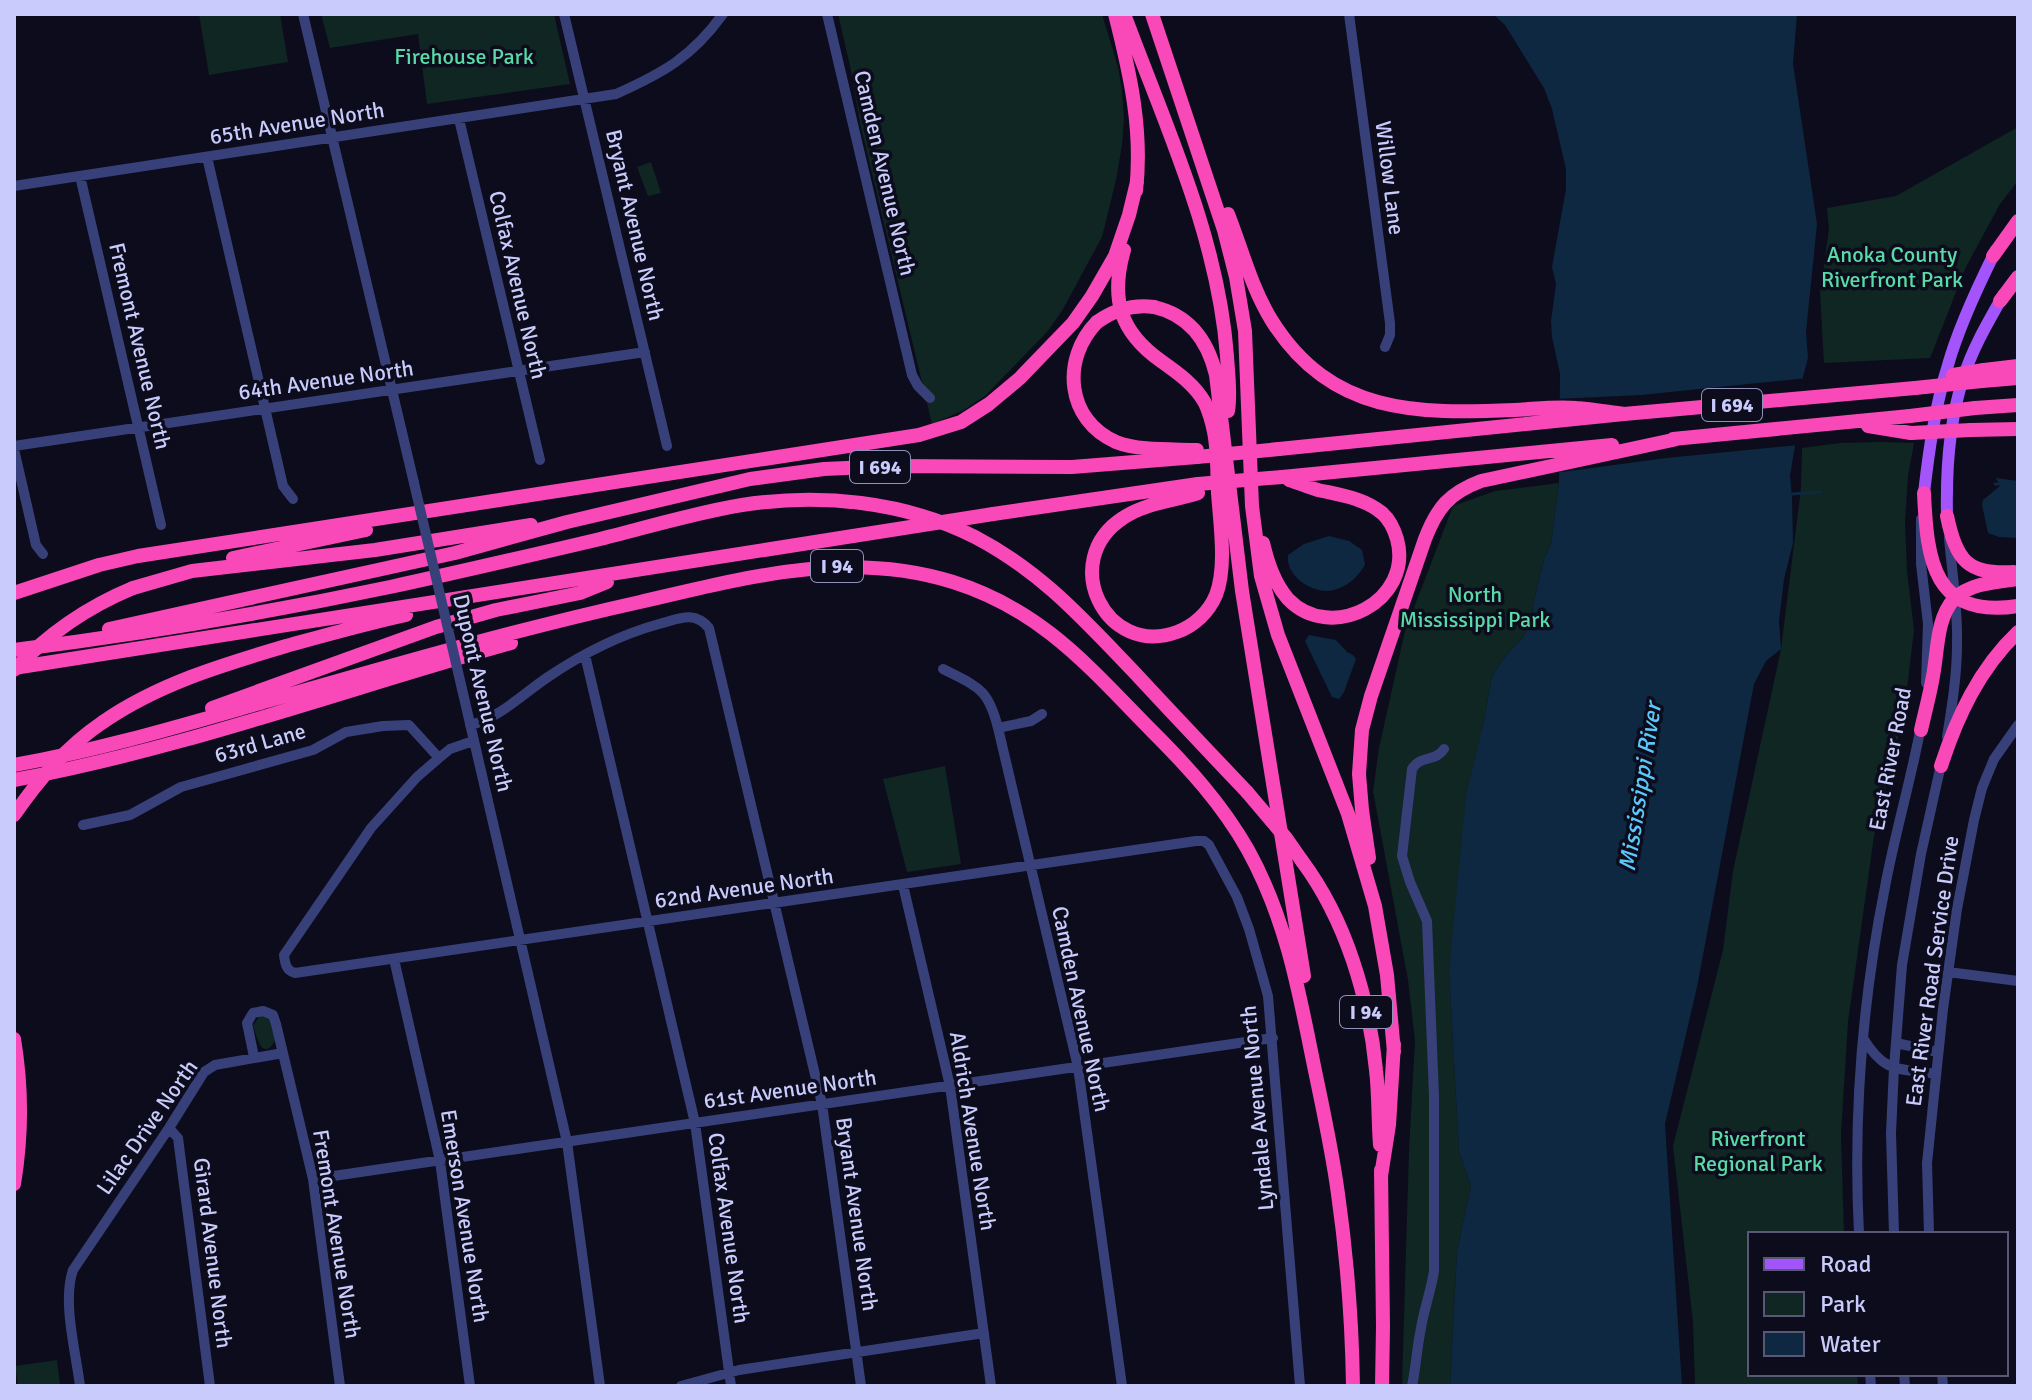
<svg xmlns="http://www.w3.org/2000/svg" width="2032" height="1400" font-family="Signika,sans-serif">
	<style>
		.green { fill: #0f2622 }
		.water { fill: #0d2840 }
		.pier { fill: #0c0c1c }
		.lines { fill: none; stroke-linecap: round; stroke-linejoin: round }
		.stream { stroke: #0d2840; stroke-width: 3 }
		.minor { stroke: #38407a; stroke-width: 10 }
		.major { stroke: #a354fa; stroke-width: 12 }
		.highway { stroke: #f948b7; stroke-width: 14 }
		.minor-bridge { stroke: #38407a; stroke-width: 10 }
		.highway-bridge { stroke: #f948b7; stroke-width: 14 }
		.labels { text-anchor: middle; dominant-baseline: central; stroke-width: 7; stroke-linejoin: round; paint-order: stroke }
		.shield { fill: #0c0c1c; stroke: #9092ba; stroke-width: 2 }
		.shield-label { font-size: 20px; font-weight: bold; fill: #c9cbfd }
		.park-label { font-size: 22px; fill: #59daa6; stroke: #0c0c1c }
		.street-label { font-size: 22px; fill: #c9cbfd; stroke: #0c0c1c }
		.water-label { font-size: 24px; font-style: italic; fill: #5bc8fa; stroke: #0c0c1c }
	</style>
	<rect width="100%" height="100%" fill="#0c0c1c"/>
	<path class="green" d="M199,14H280L288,62L209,75Z
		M321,14H554L570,84L427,104L418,34L330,48Z
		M838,14H1102L1118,67L1122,90L1124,119L1122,145L1116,180L1102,237L1062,311L1047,332L986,395L964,410L932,424L860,123L850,66Z
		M2018,127V181L2000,204L1966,267L1930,358L1824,363L1820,293L1829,229L1827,208L1896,196Z
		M651,162L661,193L648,196L637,167Z
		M1880,442L1914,443L1908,476L1905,521L1907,571L1914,630L1904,714L1874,836L1848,1022L1841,1134L1844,1234H1750V1374H1857L1858,1386H1695L1693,1322L1673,1146L1723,950L1733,871L1781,649L1801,488L1802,448L1840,443Z
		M1559,483L1551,544L1544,559L1533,605L1532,621L1524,636L1505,657L1492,676L1483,726L1449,971L1459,1152L1471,1186L1457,1251L1450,1386H1402L1409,1150L1415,1041L1408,980L1373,791L1379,748L1405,631L1453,506L1495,491Z
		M945,766L961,864L907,872L883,779Z
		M260,1016H264L271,1018L276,1039C263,1064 256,1036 253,1025Z
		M57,1360L60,1386H18L15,1366Z"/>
	<path class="water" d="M1493,14H1797L1793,64L1817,224L1806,332L1808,358L1795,407L1799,421L1790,476L1792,498L1793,543L1784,579L1779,621L1781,649L1766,661L1754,684L1697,987L1665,1124L1682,1386H1450L1457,1251L1471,1186L1459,1152L1449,971L1466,796L1483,726L1492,676L1505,657L1524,636L1532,621L1533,605L1544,559L1551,544L1559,483L1560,374L1552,337L1551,321L1556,284L1552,267L1566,189V169L1552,109L1544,88L1505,25Z
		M1996,478L2018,481V538L1999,537L1988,533L1982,505L1983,500L2000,486Z
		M1329,536L1349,541L1362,550L1365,565C1358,576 1351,584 1337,589C1317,597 1285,578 1288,555L1304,544Z
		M1309,635L1336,640L1347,652L1353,655L1356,659L1344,692L1339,699L1332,697L1305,641Z"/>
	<path class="pier" d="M1808,378L1800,407L1803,421L1799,445L1666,458L1555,473L1556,399L1641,395Z"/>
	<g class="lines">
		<path class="stream" d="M1995,484H1999
			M1792,494L1821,492"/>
		<path class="minor" d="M303,14L414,483
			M564,14L667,446
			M827,14L912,375L918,386L930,398
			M1349,14L1390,323V335L1385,347
			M459,119L540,460
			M207,157L283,486L293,499
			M80,176L161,525
			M14,186L616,94C663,73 692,57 723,14
			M14,446L645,352
			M14,449L36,545L43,554
			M1921,519V564L1928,624L1926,683
			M585,655L695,1123L731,1386
			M943,669C978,687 988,688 998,728L1078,1067L1122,1386
			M462,689L567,1142L600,1386
			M470,725C498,719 524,693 548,677C582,654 619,635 659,624C679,619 694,610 709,628L822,1104L861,1386
			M998,728L1031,721L1042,714
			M1947,737C1952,706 1957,675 1957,644C1958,608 1952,573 1949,538
			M473,741L450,749L439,758L417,777L371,828L284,955C285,963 286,971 295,973L1196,841H1204L1209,845L1237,897L1249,929L1268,996L1300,1386
			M83,825L130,815L181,787L313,750L346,732L383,726L409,725L439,758
			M903,885L950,1086L991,1386
			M394,959L440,1161L470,1386
			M1948,972L2018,981
			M1863,1038C1885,1074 1898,1068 1936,1074
			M1896,1043L1938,1052
			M254,1057L247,1023L253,1013L263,1011L273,1015L276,1024L313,1179L340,1386
			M169,1128L178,1138L210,1386
			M313,1179L1273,1038
			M1859,1234C1853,1118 1862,1002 1885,887C1895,833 1911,780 1921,726
			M1894,1234L1891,1133L1894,1068L1902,965L1921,854L1942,760
			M1929,1234L1927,1163L1943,1009L1957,909L1974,820L1982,788L1994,759L2018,725
			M1870,1374L1871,1386
			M1904,1374L1905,1386
			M1942,1374L1943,1386
			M80,1386C76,1353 62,1301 73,1270L169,1128L204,1072L215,1065L283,1053
			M681,1386L739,1370L984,1333
			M1412,1386C1416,1367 1417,1347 1421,1328C1424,1309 1431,1291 1434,1271V1096L1427,921L1410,882L1402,856L1412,769C1420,755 1436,762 1444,749"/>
		<path class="major" d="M1924,493C1929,450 1935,406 1948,365C1959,326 1978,286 1996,250
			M1947,516C1946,471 1949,422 1963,379C1972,349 1988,322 2004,294"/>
		<path class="highway" d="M1115,14C1130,73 1143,130 1136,191
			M1124,14C1165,125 1218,236 1227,356C1228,374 1231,393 1228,411
			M1152,14L1224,230L1236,277L1245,331L1252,506L1261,576L1278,635L1348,814L1375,906L1387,975L1394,1052
			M1228,214C1242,250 1252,289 1272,321C1331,415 1417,414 1515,410C1535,409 1556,406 1576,408C1592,409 1608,412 1624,414
			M1124,250C1110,299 1120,332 1161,361C1178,373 1195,385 1205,403C1209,412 1212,422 1214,432C1218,452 1217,473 1218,493C1220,523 1227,567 1216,595C1209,612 1194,626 1177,632C1105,658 1058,560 1123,518C1145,503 1174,501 1198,493
			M1993,256L2018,221
			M2000,301L2018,277
			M1154,307C1189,315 1208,341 1216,375L1242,591L1304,976
			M1097,322C1061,359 1066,420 1116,442C1138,451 1173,449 1197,450
			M1984,370L2018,366
			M1982,381L2018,378
			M1975,408L2018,405
			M1868,426L1911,433
			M1971,430L2018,429
			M1673,439L1910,416
			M1279,449L1624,414L1915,388
			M1282,477L1612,445
			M1924,493C1927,560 1933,619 2018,606
			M993,514L1198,484
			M1947,516C1956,560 1967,575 2014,572
			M1263,543C1268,563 1274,583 1288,599C1331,644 1414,601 1397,539C1394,529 1390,520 1382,513C1364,498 1340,495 1318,490C1308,487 1299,483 1289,480
			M233,558L366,530
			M133,588L192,571L375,550L531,525
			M14,593L99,565L138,556L919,435L961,422L989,404L1020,378L1073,323L1092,296L1115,256L1129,215L1137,182
			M109,629L455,553L567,522L750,479L824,469L891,466L1072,467L1197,457
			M14,650C140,634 266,613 390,587C459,572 528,556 596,540C645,528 693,513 742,505C820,493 904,501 975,537C1042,572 1084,620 1135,673C1172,713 1210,753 1247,792
			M14,668L853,536
			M212,708L436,627L496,610L580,593L607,582
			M103,722C158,684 222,665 286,646C326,635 365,624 406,615
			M1921,730C1925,712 1930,694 1933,676C1938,651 1936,619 1954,599C1970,583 1997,582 2018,579
			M14,765C100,750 183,725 267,701C390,666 514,630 640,602C744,578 847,549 953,582C1042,610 1089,667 1151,730C1188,767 1222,804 1248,850C1285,917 1298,986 1313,1061C1322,1105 1332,1149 1338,1194C1347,1257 1352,1322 1353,1386
			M1941,766C1957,717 1979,669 2018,632
			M14,780C183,749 346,689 511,643
			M1369,858L1362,810L1359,774L1362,730L1371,696L1425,539C1437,508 1449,493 1481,481L1682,438
			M1302,861C1346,920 1369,998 1376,1070C1379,1095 1378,1120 1380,1145
			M14,1039C22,1087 22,1136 14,1184
			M1381,1170L1383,1326L1382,1386
			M1381,1176L1389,1125L1394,1044"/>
		<path class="minor-bridge" d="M414,483L462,689"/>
		<path class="highway-bridge" d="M1097,322C1114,310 1132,304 1154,307
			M1953,375L1984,370
			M1915,388L1982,381
			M1910,416L1975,408
			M1911,433L1971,430
			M1197,457L1279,449
			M1198,484L1282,477
			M853,536L993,514
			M14,670C48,634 87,607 133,588
			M1247,792L1286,838L1302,861
			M14,815C39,779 66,747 103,722"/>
	</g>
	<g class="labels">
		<g class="shield">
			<rect x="1702" y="389" width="60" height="32" rx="6"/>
			<rect x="850" y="451" width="60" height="32" rx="6"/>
			<rect x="811" y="550" width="52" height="32" rx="6"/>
			<rect x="1340" y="996" width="52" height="32" rx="6"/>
		</g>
		<g class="shield-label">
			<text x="1732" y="405">I 694</text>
			<text x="880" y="467">I 694</text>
			<text x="837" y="566">I 94</text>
			<text x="1366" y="1012">I 94</text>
		</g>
		<g class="park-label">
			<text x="464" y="56">Firehouse Park</text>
			<text x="1892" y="254">Anoka County<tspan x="1892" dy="25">Riverfront Park</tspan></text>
			<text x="1475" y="594">North<tspan x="1475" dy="25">Mississippi Park</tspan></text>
			<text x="1758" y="1138">Riverfront<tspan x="1758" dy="25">Regional Park</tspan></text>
		</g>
		<g class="street-label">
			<text transform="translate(297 123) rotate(-9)">65th Avenue North</text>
			<text transform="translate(885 173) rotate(77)">Camden Avenue North</text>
			<text transform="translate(1390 178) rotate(83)">Willow Lane</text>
			<text transform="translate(635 225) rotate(77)">Bryant Avenue North</text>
			<text transform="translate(518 285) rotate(77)">Colfax Avenue North</text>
			<text transform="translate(140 346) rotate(77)">Fremont Avenue North</text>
			<text transform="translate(326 380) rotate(-8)">64th Avenue North</text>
			<text transform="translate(483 693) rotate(77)">Dupont Avenue North</text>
			<text transform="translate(260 743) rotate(-16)">63rd Lane</text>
			<text transform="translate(1890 759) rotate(-79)">East River Road</text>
			<text transform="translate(744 888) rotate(-8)">62nd Avenue North</text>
			<text transform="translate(1932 971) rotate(-82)">East River Road Service Drive</text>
			<text transform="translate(1081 1009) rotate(78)">Camden Avenue North</text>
			<text transform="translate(790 1089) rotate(-8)">61st Avenue North</text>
			<text transform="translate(1257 1108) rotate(-95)">Lyndale Avenue North</text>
			<text transform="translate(147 1127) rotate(-55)">Lilac Drive North</text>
			<text transform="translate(973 1131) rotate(81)">Aldrich Avenue North</text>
			<text transform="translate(857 1214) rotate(82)">Bryant Avenue North</text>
			<text transform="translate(465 1216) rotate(81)">Emerson Avenue North</text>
			<text transform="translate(729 1228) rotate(82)">Colfax Avenue North</text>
			<text transform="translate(337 1234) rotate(81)">Fremont Avenue North</text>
			<text transform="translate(213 1253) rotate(83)">Girard Avenue North</text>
		</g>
		<g class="water-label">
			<text transform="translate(1640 787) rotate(-81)">Mississippi River</text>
		</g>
	</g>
	<rect width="2032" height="1400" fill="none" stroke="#c9cbfd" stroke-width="32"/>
	<rect x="1748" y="1232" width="260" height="144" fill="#0c0c1c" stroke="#585876" stroke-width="2"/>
	<rect x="1764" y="1258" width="40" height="12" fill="#a354fa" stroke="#585876" stroke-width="2"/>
	<text x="1820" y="1272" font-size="24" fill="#c9cbfd">Road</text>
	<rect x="1764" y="1292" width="40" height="24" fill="#0f2622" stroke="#585876" stroke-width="2"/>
	<text x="1820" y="1312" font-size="24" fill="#c9cbfd">Park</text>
	<rect x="1764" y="1332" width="40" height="24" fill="#0d2840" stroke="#585876" stroke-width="2"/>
	<text x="1820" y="1352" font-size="24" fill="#c9cbfd">Water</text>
</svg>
